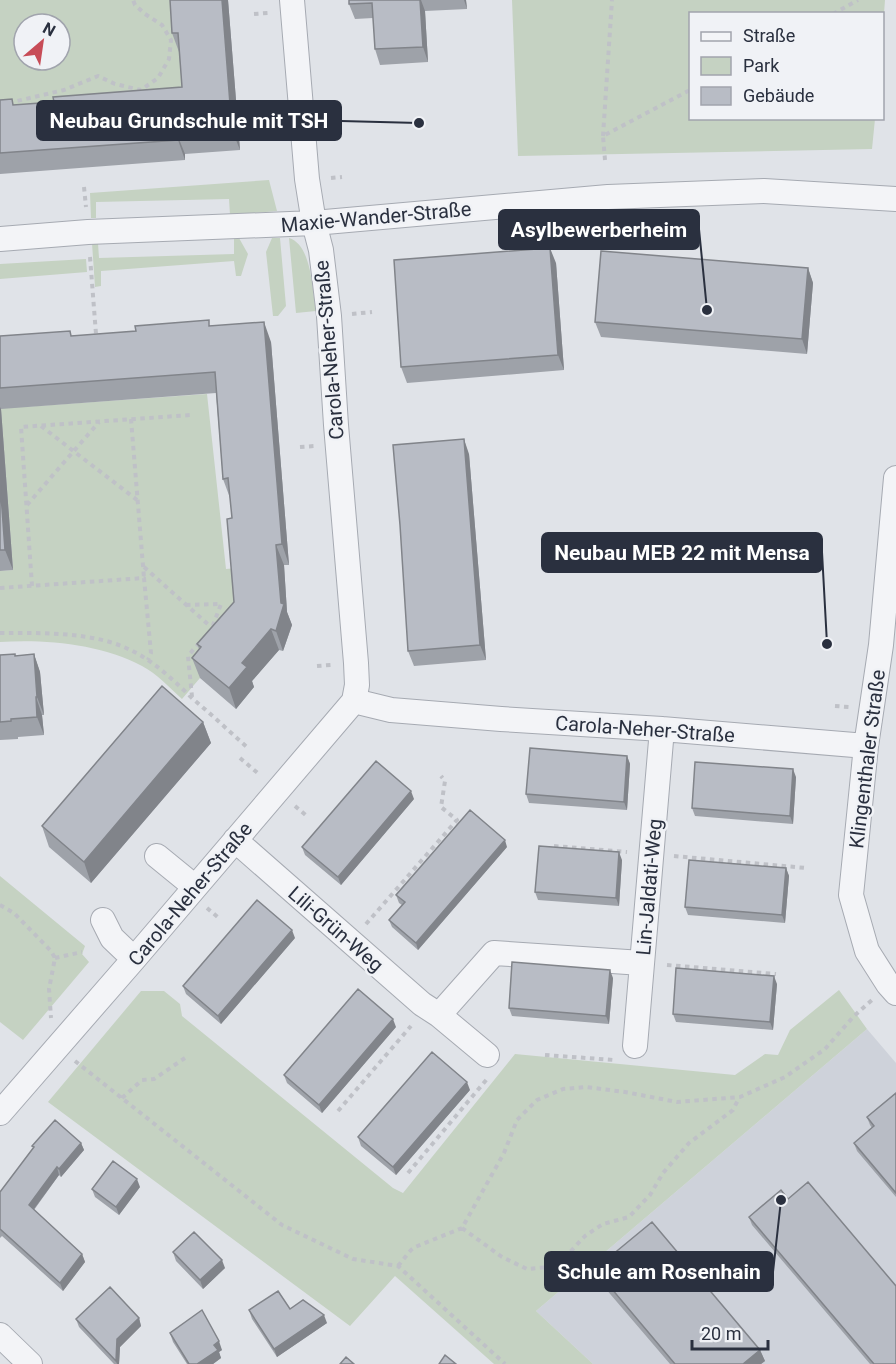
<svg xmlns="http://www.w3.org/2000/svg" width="896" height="1364" font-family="Roboto,sans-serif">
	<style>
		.built { fill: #ced2da }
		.green { fill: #c5d2c2; fill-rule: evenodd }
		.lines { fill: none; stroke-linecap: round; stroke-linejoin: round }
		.minor-casing { stroke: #a6aab2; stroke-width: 26 }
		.path { stroke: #bfc1c7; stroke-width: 4; stroke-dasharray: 4.5 4.5; stroke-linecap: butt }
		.minor { stroke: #f3f4f7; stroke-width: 24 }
		.wall { fill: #9ea2a9 }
		.shaded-wall { fill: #81848a }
		.building { fill: #b8bcc5; stroke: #81848a; stroke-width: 1.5 }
		.labels { text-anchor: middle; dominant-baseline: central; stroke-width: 5; stroke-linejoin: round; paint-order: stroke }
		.street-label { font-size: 20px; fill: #2a303f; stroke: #f0f2f6 }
		.leader { fill: none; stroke: #2a303f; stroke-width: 2 }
		.callout-dot { fill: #2a303f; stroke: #f0f2f6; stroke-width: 2 }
		.callout { fill: #2a303f; stroke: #2a303f; stroke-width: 2 }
		.callout-label { font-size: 21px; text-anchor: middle; font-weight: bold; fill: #fff }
	</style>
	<rect width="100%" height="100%" fill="#e0e3e8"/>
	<path class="built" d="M867,1029L896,1063V1364H593L536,1311Z"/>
	<path class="green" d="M0,0H176L190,116L0,127ZM24,24H60V60H24Z
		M512,0H885L883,27L882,14H690V118L875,119L872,149L518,156Z
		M269,180L277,211L230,215L229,199L96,202V218H91L90,193Z
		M234,238H239L248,254L241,276H236L234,261L101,271V286L95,287L92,243H98L99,258L234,254Z
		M272,238H280L286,306L278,316H273L266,252Z
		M289,238C312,245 312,290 316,311L296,313Z
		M86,259L87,272L0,279V264Z
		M207,394L226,569L237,568L241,622L200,678L182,699C169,687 157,674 142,666C102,644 45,639 0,642V571L13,570L0,400L23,407Z
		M0,876L85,946L82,954L89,962L23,1040L0,1022Z
		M839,990L867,1029L536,1311L593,1364H494L395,1276L350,1326L48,1102L141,991H164L180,1004L182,1016L393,1188L403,1193L515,1054L735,1075L765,1054L778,1055L790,1030Z"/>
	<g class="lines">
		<defs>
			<path id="minor" d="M0,239L88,232L314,223L608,197L764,191L896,199
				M896,478L881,645L866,746L851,895L867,951L888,984L896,993
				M354,701L391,710L501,719L662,729L866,746
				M235,840L422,1004L439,1015L487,1055
				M157,856L195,887
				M103,920L112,938L134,959
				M439,1015L494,953L642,963
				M635,1046L662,729
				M0,1113L134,959L354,701L357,685L356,663L336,425L329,316L321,250L314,223L307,179L292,0
				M0,1335L30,1364"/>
		</defs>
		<use href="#minor" class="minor-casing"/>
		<path class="path" d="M254,14L268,13
			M833,14L858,0
			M0,105L64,90L98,76L115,84L141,90L158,78L169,59L171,40L162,25L145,14L135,5L133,0
			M603,136L612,0
			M605,160L603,136L690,90
			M331,178L342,177
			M84,187L86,207
			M90,257L96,334
			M352,314L372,312
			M131,419L144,578
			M41,426L137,500
			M300,447L315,446
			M27,505L99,422
			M144,567L212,628
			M32,586L21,427L191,415
			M0,588L144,578L151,653L148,660
			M186,605L221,604L212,628
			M0,633C36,633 75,632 110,642C146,653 167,674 193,699C212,715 230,732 248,748
			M317,666L331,665
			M192,697L188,656L199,643
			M835,706L849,707
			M240,758L260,775
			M295,806L308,817
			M554,846L627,852
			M674,856L806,868
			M0,905L14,913L51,951L55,958L49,989L51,1018
			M207,908L220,919
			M366,924L457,820L441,807L445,781L441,776
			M55,958L82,952
			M667,965L776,974
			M545,1055L614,1060
			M75,1061L282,1225L353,1259L398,1266L505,1364
			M122,1098L142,1080L154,1079L185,1058
			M338,1111L411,1026
			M408,1173L487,1079
			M462,1228L502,1257L527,1269L549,1267L569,1253L585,1236L603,1224L629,1217L650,1195L663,1173L689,1143L733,1110L739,1098
			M398,1266L411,1250L415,1247L462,1228L504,1153L517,1120L537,1100L563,1089L586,1087L625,1092L677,1102L740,1097L785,1077L825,1049L854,1016L872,1000"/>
		<use href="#minor" class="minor"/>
	</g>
	<path class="wall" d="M228,0L240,150L185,154V160L0,174V100L14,105L54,102L182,87L179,52L172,33Z
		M349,0H466L467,9L425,11L428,62L380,65L375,49L373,18L355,19L349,4Z
		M556,263L564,370L407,383L401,367Z
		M808,268L813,283L807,354L601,337L595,322Z
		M211,326L271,342L289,565H284L287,612L292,625L283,651L279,650L252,681L254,687L236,709L200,678L192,658L199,649L197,644L234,602L232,518L230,498L223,479L216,393L1,409L13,570L0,571V336H72Z
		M469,454L486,660L414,666L408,651Z
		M15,654L16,656L34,654L40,672L44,715H42L44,735L18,737V739L0,740V655Z
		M203,722L211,743L91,883L49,847L42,826Z
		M627,756L630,764L627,810L529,803L526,794Z
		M796,777L793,824L695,816L692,808Z
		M414,799L341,885L305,855L302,847Z
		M507,847L418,950L392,927L389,920L402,905L399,903L396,895Z
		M622,860L619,906L538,900L535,892Z
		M786,868L789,876L785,923L688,915L685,907Z
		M295,938L221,1024L186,994L183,986Z
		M613,978L609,1024L512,1016L509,1008Z
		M777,984L773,1030L676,1022L673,1014Z
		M396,1027L322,1113L287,1083L284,1075Z
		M470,1090L396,1175L361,1146L358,1137Z
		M896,1093V1197L857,1151L854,1143L872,1128L870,1125L867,1117Z
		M81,1143L84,1150L61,1177L59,1175L34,1210L82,1254L85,1262L63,1291L2,1236L0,1238V1192L33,1148L32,1146Z
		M140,1187L119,1215L95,1197L92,1189Z
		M788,1199L896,1364H870L752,1225L749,1217Z
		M173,1252L225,1268L203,1289L176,1261Z
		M595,1269L760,1350L765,1361L761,1364H670L599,1281Z
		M249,1310L327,1323L277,1357L252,1319Z
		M139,1318L141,1326L120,1347L119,1364H114L79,1327L76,1319Z
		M170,1333L222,1350L219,1352L221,1358L213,1364H187L173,1342Z"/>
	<path class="shaded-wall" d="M222,0H228L240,150L232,130Z
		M420,0H421L425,11L428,62L423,47Z
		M464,0H466L467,9Z
		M177,134L185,154V160L178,140Z
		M550,248L556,263L564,370L558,355Z
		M808,268L813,283L807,354L802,339Z
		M264,322L271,342L289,565L282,544Z
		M0,407L1,409L13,570L5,550L0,481Z
		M464,439L469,454L486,660L480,645Z
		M276,545L284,565L287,612L292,625L283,651L276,631L281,603Z
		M271,629L279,650L252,681L254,687L236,709L229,688L242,663Z
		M34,654L40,672L44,715L37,697Z
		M36,697L42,715L44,735L37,717Z
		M203,722L211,743L91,883L84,862Z
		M627,756L630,764L627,810L624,802Z
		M793,769L796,777L793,824L790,816Z
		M411,791L414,799L341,885L338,877Z
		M505,840L507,847L418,950L416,943Z
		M619,852L622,860L619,906L616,898Z
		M786,868L789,876L785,923L782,915Z
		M292,930L295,938L221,1024L218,1016Z
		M610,970L613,978L609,1024L606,1016Z
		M774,976L777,984L773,1030L770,1022Z
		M393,1019L396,1027L322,1113L319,1105Z
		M467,1082L470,1090L396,1175L393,1167Z
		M81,1143L84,1150L61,1177L59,1169Z
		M57,1167L59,1175L31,1213L29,1205Z
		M137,1179L140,1187L119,1215L116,1207Z
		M82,1254L85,1262L63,1291L60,1283Z
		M222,1260L225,1268L203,1289L200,1280Z
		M324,1315L327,1323L277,1357L274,1349Z
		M139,1318L141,1326L120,1347L119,1364H117L116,1361L117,1339Z
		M219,1341L222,1350L219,1352L221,1358L213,1364H197L214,1345Z
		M760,1350L765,1361L761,1364H743Z"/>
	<path class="building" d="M170,0H222L232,130L177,134L178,140L0,153V100L12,99L13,105L54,102L53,97L182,87L178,33H172Z
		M349,0H420L423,47L375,49L372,3L349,4Z
		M550,248L558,355L401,367L394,260Z
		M601,251L808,268L802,339L595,322Z
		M209,320V326L264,322L282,544L276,545L281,603L284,604L276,631L271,629L242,663L247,667L229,688L192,658L201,647L197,644L234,602L227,519L232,518L228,478L223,479L215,372L0,388V336L70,331L71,336L136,331L135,326Z
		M464,439L480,645L408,651L400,525L393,445Z
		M0,481L5,550H0Z
		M15,654V656L34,654L37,697H36L37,717L11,719V721L0,722V655Z
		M162,686L203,722L84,862L42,826Z
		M530,748L627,756L624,802L526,794Z
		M376,761L411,791L338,877L302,847Z
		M695,762L793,769L790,816L692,808Z
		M470,810L505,840L416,943L389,920L405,902L396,895Z
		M539,846L619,852L616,898L535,892Z
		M689,860L786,868L782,915L685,907Z
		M257,900L292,930L218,1016L183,986Z
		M512,962L610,970L606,1016L509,1008Z
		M676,968L774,976L770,1022L673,1014Z
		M358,989L393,1019L319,1105L284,1075Z
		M432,1052L467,1082L393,1167L358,1137Z
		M896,1093V1193L854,1143L874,1126L867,1117Z
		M55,1120L81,1143L59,1169L57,1167L29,1205L82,1254L60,1283L0,1229V1192L34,1147L32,1146Z
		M113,1161L137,1179L116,1207L92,1189Z
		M808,1182L896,1286V1364H874L749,1217L781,1190L788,1199Z
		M652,1222L760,1350L743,1364H675L595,1269Z
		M194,1232L222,1260L200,1280L173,1252Z
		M110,1287L139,1318L117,1339L116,1361L76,1319Z
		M278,1291L290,1309L303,1300L324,1315L274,1349L249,1310Z
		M202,1310L219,1341L214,1345L218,1350L197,1364H189L170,1333Z
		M445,1355L456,1364H439Z
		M346,1357L354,1364H340Z"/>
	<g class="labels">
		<g class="street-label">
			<text transform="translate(376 217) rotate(-5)">Maxie-Wander-Straße</text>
			<text transform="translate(329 350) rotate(-95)">Carola-Neher-Straße</text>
			<text transform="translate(645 729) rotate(4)">Carola-Neher-Straße</text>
			<text transform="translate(867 759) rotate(-83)">Klingenthaler Straße</text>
			<text transform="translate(649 887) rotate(-85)">Lin-Jaldati-Weg</text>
			<text transform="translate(190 894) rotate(-50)">Carola-Neher-Straße</text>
			<text transform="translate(336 929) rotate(41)">Lili-Grün-Weg</text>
		</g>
	</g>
	<path class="leader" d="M419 123L341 121M707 310L699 229M827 644L822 552M781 1200L773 1272"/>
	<g class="callout-dot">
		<circle cx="419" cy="123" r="6"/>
		<circle cx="707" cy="310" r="6"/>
		<circle cx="827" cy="644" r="6"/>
		<circle cx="781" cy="1200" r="6"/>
	</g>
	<g class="callout">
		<rect x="37" y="101" width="304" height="39" rx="6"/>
		<rect x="499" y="210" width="200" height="39" rx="6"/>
		<rect x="542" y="533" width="280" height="39" rx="6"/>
		<rect x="545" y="1252" width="228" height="39" rx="6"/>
	</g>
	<g class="callout-label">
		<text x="189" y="128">Neubau Grundschule mit TSH</text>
		<text x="599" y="237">Asylbewerberheim</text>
		<text x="682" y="560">Neubau MEB 22 mit Mensa</text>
		<text x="659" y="1279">Schule am Rosenhain</text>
	</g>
	<rect x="689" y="12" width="195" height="108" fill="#f0f2f6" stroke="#a1a4ad" stroke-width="1.5"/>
	<rect x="701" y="32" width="30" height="9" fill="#f3f4f7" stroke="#a1a4ad" stroke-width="1.5"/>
	<text x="743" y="42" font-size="18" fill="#2a303f">Straße</text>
	<rect x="701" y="57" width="30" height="18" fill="#c5d2c2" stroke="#a1a4ad" stroke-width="1.5"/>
	<text x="743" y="72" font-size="18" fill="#2a303f">Park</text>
	<rect x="701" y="87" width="30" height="18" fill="#b8bcc5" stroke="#a1a4ad" stroke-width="1.5"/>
	<text x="743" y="102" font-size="18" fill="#2a303f">Gebäude</text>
	<g transform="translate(42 42) rotate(29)"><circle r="28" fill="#f0f2f6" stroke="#a1a4ad" stroke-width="1.5"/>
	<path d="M0-4.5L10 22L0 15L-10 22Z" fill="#c74c57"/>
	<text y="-9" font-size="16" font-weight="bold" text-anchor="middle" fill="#2a303f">N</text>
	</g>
	<path d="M692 1340v9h76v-9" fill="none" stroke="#2a303f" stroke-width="3"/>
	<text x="701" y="1340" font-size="18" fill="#2a303f" stroke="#f0f2f6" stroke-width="4.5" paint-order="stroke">20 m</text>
</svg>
